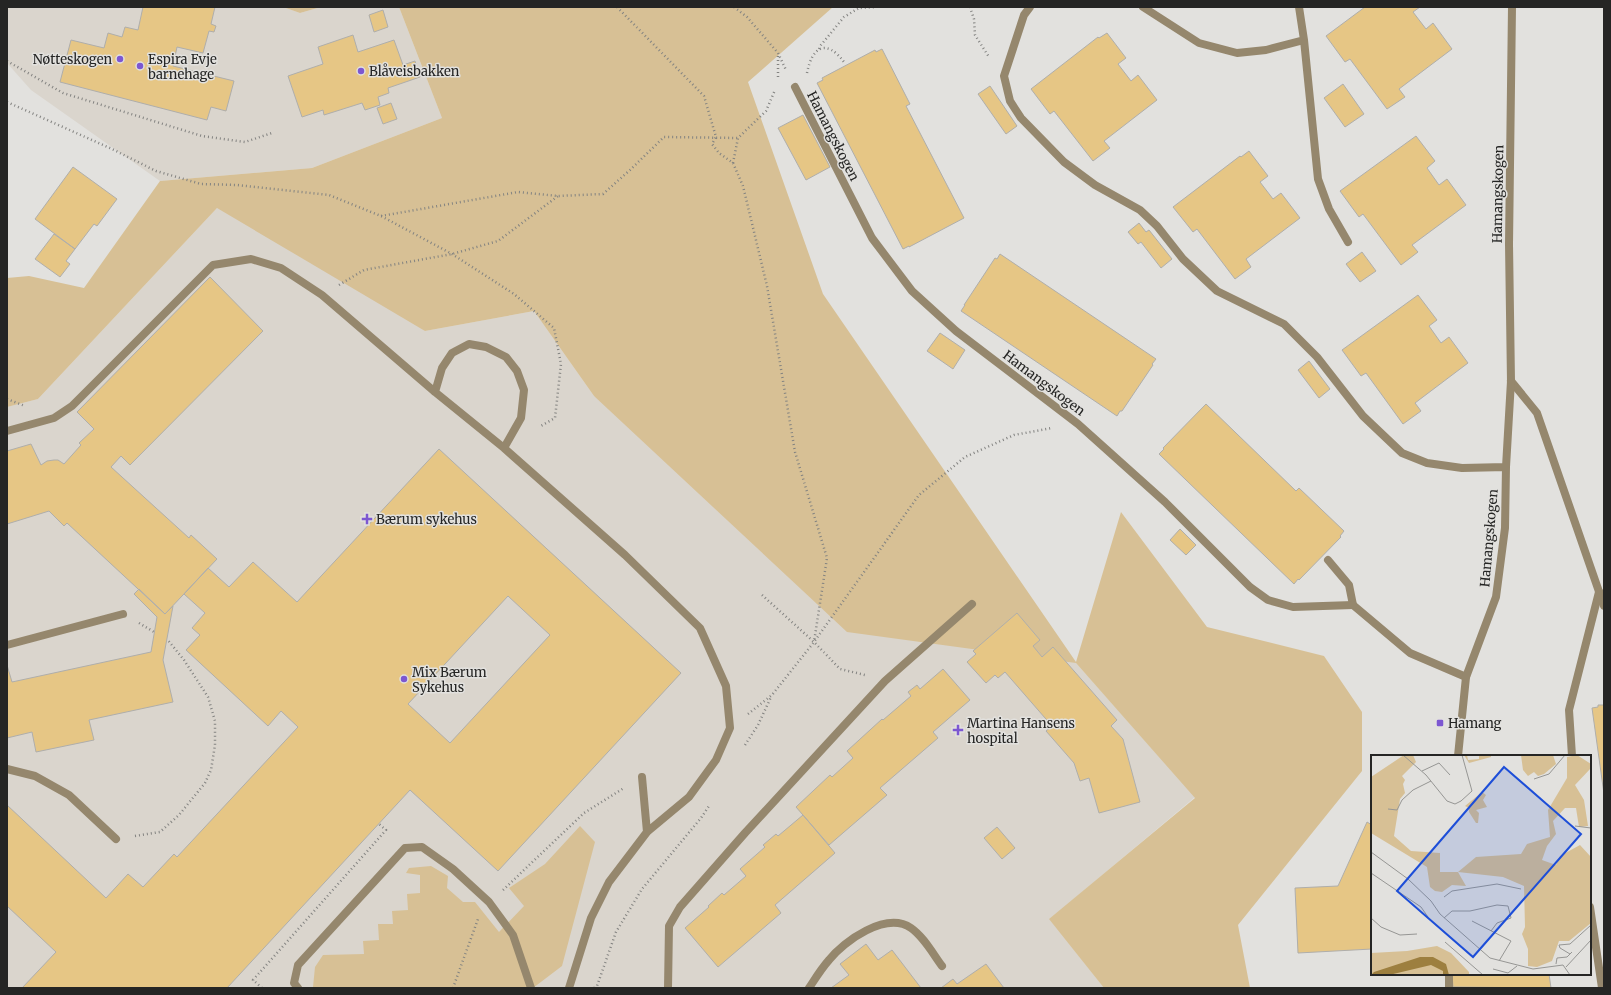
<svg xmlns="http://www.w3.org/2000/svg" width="1611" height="995" font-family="Merriweather,serif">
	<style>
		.built { fill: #dad5cd }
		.green { fill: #d7c095 }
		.building { fill: #e6c685; stroke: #afaeab; fill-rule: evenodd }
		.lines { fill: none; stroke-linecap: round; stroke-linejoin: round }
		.path { stroke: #838381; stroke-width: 2.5; stroke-dasharray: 1 3; stroke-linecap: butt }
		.lane { stroke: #95876d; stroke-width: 8 }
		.street { stroke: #95876d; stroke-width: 8 }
		.poi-dot { fill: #7c57d1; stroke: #e2e1de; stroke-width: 1.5 }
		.labels { text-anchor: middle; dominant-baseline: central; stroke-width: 3; stroke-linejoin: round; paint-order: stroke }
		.poi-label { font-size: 13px; fill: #252524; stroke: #e2e1de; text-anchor: start }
		.street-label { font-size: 13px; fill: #252524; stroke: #e2e1de }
		.inset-road { fill: none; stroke: #969694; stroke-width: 1 }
		.view { fill: #1d4ed8; fill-opacity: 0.15; stroke: #1d4ed8; stroke-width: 2 }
		.inset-edge { fill: none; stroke: #252524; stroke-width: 2 }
	</style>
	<rect width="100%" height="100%" fill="#e2e1de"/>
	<path class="built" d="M7,7H283L300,13L321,7H399L442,118L312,168L160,181L31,90L7,63Z
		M217,208L314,228L425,331L534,311L594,396L985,583L1076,663L1195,797L1050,919L1104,988H7V407L38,399Z"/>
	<path class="green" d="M283,7H321L300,13Z
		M399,7H833L748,82L823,294L1076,662L1121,512L1207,627L1324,656L1362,712V771L1238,925L1250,988H1104L1049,919L1195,798L1076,663L847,632L594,396L534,311L425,331L217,208L38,399L7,407V278L29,276L84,288L160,181L312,168L442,118Z
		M580,826L595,842L562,966L533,988L313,987L315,967L323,955L364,954L363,941L379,940L378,924H393L392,911L408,910L407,894L420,893V875L406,873L409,868L431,866L448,876L447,888L463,902H475L499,932L524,906L509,888L545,864Z"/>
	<path class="building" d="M143,7H215L211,24L216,26L214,32L209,31L203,53L177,47L173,66L234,81L226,111L211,107L207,120L60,82L71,40L104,48L108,33L122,37L125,27L138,30Z
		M1365,7H1420L1413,12L1426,29L1433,23L1452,49L1399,89L1405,97L1387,109L1350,59L1345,62L1326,36Z
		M383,10L388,27L374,32L369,15Z
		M1107,33L1126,58L1118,64L1131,81L1138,75L1157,100L1104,141L1110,148L1093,161L1054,111L1050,114L1031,89L1098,37L1099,38Z
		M353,35L358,52L394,40L403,65L415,61L420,77L388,88L389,93L378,97L380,105L365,110L362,103L324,115L323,110L302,117L288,76L323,64L318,47Z
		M882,49L910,104L906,106L964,218L909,247V246L903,249L817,83L823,80L822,78L875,50L876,52Z
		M1343,84L1364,114L1345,127L1324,98Z
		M990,86L1017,126L1006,134L978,94Z
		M391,103L397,119L383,124L377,108Z
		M803,115L830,167L806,180L778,128Z
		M1416,136L1435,161L1427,168L1439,185L1447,179L1466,205L1412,245L1418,252L1401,265L1363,214L1359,217L1340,191Z
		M1249,151L1268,176L1260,182L1273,199L1281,193L1300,218L1246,259L1251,267L1235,279L1197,229L1193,232L1173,207L1240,156L1241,157Z
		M73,167L117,199L97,226L94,224L75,249L35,219Z
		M1139,223L1146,232L1149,230L1172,259L1161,268L1141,242L1138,244L1128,232Z
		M54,234L75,249L66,261L70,264L60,277L35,259Z
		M1362,252L1376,271L1360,282L1346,264Z
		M1000,254L1156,359L1152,364L1153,365L1122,411H1120L1117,416L961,311L965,305H964L995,258L997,259Z
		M210,277L263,331L130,465L121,456L111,467L189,538L191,535L217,559L165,614L67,523L64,526L49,511L7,524V451L31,444L41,465L47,461L54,460H58L64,464L81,445L79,443L94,429L77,412Z
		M1418,295L1437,320L1429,326L1441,343L1449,337L1468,363L1415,403L1421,411L1403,424L1366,373L1361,376L1342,350Z
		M940,333L965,350L953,369L927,351Z
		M1309,361L1330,389L1319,398L1298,370Z
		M1206,404L1296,491L1299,488L1344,531L1340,536L1341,537L1299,580L1298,579L1294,584L1159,454L1164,449L1163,448Z
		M439,449L681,673L498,871L410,790L227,988H22L56,952L7,906V805L106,898L128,874L143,887L174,854L177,857L298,727L281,711L268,726L186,650L200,635L192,628L205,613L184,594L208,568L229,587L253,562L297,602ZM508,596L550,635L450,743L408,704Z
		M1180,529L1196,545L1186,555L1170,540Z
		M139,589L165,614L173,606L163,660L173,702L89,720L94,740L36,752L32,732L7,738V665L12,682L151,652L157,617L134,594Z
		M1017,613L1040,640L1033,646L1042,657L1053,647L1117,720L1111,726L1123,739L1140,802L1099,813L1089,778L1080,781L1074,763L1046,731L1052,726L1005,672L998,678L995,675L986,683L967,662L976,654L973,651Z
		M943,669L970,700L933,732L938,738L880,788L887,795L829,845L796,807L830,775L832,777L853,758L847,751L882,719L883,720L911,696L908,692L917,685L920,689Z
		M1598,705H1604V794L1592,708L1598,707Z
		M803,815L835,853L775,905L781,913L718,967L685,928L709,907L708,906L722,893L724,895L746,876L740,869L765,847L763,845L776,834L778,836Z
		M1367,822L1372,825V949L1298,953L1295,888L1338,886Z
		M997,827L1015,848L1002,859L984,838Z
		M866,944L878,960L892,950L921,988H831L849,975L840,964Z
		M986,964L1004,988H941L953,979L957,984Z
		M1452,974H1549L1551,988L1453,987Z"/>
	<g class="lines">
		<path class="path" d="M617,7L704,96L716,137L712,144L719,153L733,163L743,186L767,286L795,452L827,558L814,642
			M734,7L747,17L778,53L786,70
			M970,7L974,19L975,35L989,57
			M819,49L821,45L844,17L859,8L876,7
			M7,61L63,93L202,136L245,142L272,133
			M807,73C812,47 826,38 844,62
			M778,77V53
			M7,102L112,149L156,171L201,184L237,185L329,195L381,216L452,254L514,294L554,328L561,364L555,418L539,427
			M733,163L738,138L766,111L775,90
			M381,216L518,192L558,196L603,194L630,170L664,137L738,138
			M339,285L364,270L452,254L498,241L558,196
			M7,399L25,406
			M762,595L814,642L840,669L865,675
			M139,623L154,632
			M748,714L772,695L814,642L919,495L965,457L1014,435L1052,428
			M745,745L758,725L771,697
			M135,836L160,832L179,815L205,783L211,770L215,745V721L208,697L184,660L167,639
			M503,890L584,813L624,788
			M262,988L253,980L386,830L379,824
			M453,988L478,919
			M594,988L597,986L616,932L642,889L701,818L709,806"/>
		<path class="lane" d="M1511,381L1537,413L1604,606
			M435,392L442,368L452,353L469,344L486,347L506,357L517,371L524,390L521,418L504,448
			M7,431L54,418L72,406L213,265L251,259L281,268L322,295L435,392L504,448L625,555L700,628L726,686L730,728L716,760L689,797L647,832L609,882L591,918L569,988
			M1328,560L1349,585L1353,605L1410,653L1466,677
			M7,645L123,614
			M7,769L35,776L69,795L116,839
			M642,777L647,832
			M298,988L294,983L298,965L405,848L422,847L453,869L489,902L513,935L531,988
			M668,988L669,926L680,907L745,833L885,681L972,604
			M809,988C815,979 821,969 829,960C844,941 886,911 911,928C924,937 933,954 942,966"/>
		<path class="street" d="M1030,7L1024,15L1004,76L1010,101L1021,118L1064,162L1095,185L1140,210L1157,226L1183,259L1217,291L1284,324L1317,357L1363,416L1402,453L1427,463L1462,468L1506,467
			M1143,7L1199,43L1237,53L1266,50L1304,40
			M1299,7L1304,40L1318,179L1329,209L1348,242
			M795,87L872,238L912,291L956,331L1078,424L1165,502L1250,587L1268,600L1293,607L1353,605
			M1458,756L1466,677L1496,597L1505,528L1506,467L1511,381L1509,244L1512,7
			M1572,756L1569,710L1599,592
			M1590,907L1602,988
			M1449,988V974"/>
	</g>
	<g class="poi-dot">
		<circle cx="120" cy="59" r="4"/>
		<circle cx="140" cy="66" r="4"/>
		<circle cx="361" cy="71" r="4"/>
		<path d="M365 513h4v4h4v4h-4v4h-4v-4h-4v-4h4z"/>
		<circle cx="404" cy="679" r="4"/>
		<rect x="1436" y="719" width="8" height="8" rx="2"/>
		<path d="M956 724h4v4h4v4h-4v4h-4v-4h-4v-4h4z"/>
	</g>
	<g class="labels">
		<g class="poi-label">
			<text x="112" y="59" text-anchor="end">Nøtteskogen</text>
			<text x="148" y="59">Espira Evje<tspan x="148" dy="15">barnehage</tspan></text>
			<text x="369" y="71">Blåveisbakken</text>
			<text x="376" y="519">Bærum sykehus</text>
			<text x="412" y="672">Mix Bærum<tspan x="412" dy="15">Sykehus</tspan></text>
			<text x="967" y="723">Martina Hansens<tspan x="967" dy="15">hospital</tspan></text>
			<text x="1448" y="723">Hamang</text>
		</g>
		<g class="street-label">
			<text transform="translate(833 136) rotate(63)">Hamangskogen</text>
			<text transform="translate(1498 194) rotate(-89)">Hamangskogen</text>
			<text transform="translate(1044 383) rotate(37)">Hamangskogen</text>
			<text transform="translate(1489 538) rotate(-85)">Hamangskogen</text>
		</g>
	</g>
	<g transform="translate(1371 755)">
		<rect width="220" height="220" fill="#e2e1de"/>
		<path d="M33,0H42L45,7L31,21L34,25L32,29L34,38L29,44L23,81L40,96L69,98V117H87L105,102L150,99L156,89L179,82L177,55L196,23V2L206,0L220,9V13L204,30L213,45L217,71L208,72L205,53H194L182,66L185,79L176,91L171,105L185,110L189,101L209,90L220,102V168L198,186H188L181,206L166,212L157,211V194L151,179L154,172L153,131L132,122L87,117L95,131L81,130L71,137L64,136L59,132L56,112L0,78V22ZM93,0H96L97,5L108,4V0H120V2L98,8ZM150,0H182L185,9L173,19L167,21L163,17L157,21L152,15ZM111,37L115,40L112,45L116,52L105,55L108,58L107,68H105L98,57V53L94,51ZM66,191L80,198L98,217V220H0V198L36,196Z" fill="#d7c095"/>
		<path d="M49,202H62L75,209L78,220H72V216L60,210L18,220H0L3,217Z" fill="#9d7f3f"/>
		<path class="inset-road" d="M32,0L55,20L76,46L84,49L90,46M51,16L68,8L79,20M163,24L178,19L194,0M90,46L101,36L91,0M17,54L26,55L31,45L42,35L60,26M204,71L220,73M0,97L37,124L60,146L69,159L119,203L162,214L192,210L199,220M0,118L50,152L57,162M73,142L81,136L126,129L150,134M0,163L10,172L29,180L46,179M73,163L81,156H99L126,150L137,151L140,163L126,168L120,176M101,166L140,186L128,206M74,187L112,220M199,199L189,193L188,190L199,189L220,170M185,209L186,203L196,202L201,197M195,212L220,185M122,214L137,218L146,211"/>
		<path class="view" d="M133,12L210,79L102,202L26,136Z"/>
		<rect width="220" height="220" class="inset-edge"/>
	</g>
	<rect width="1611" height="995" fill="none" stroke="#252524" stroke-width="16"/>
</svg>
